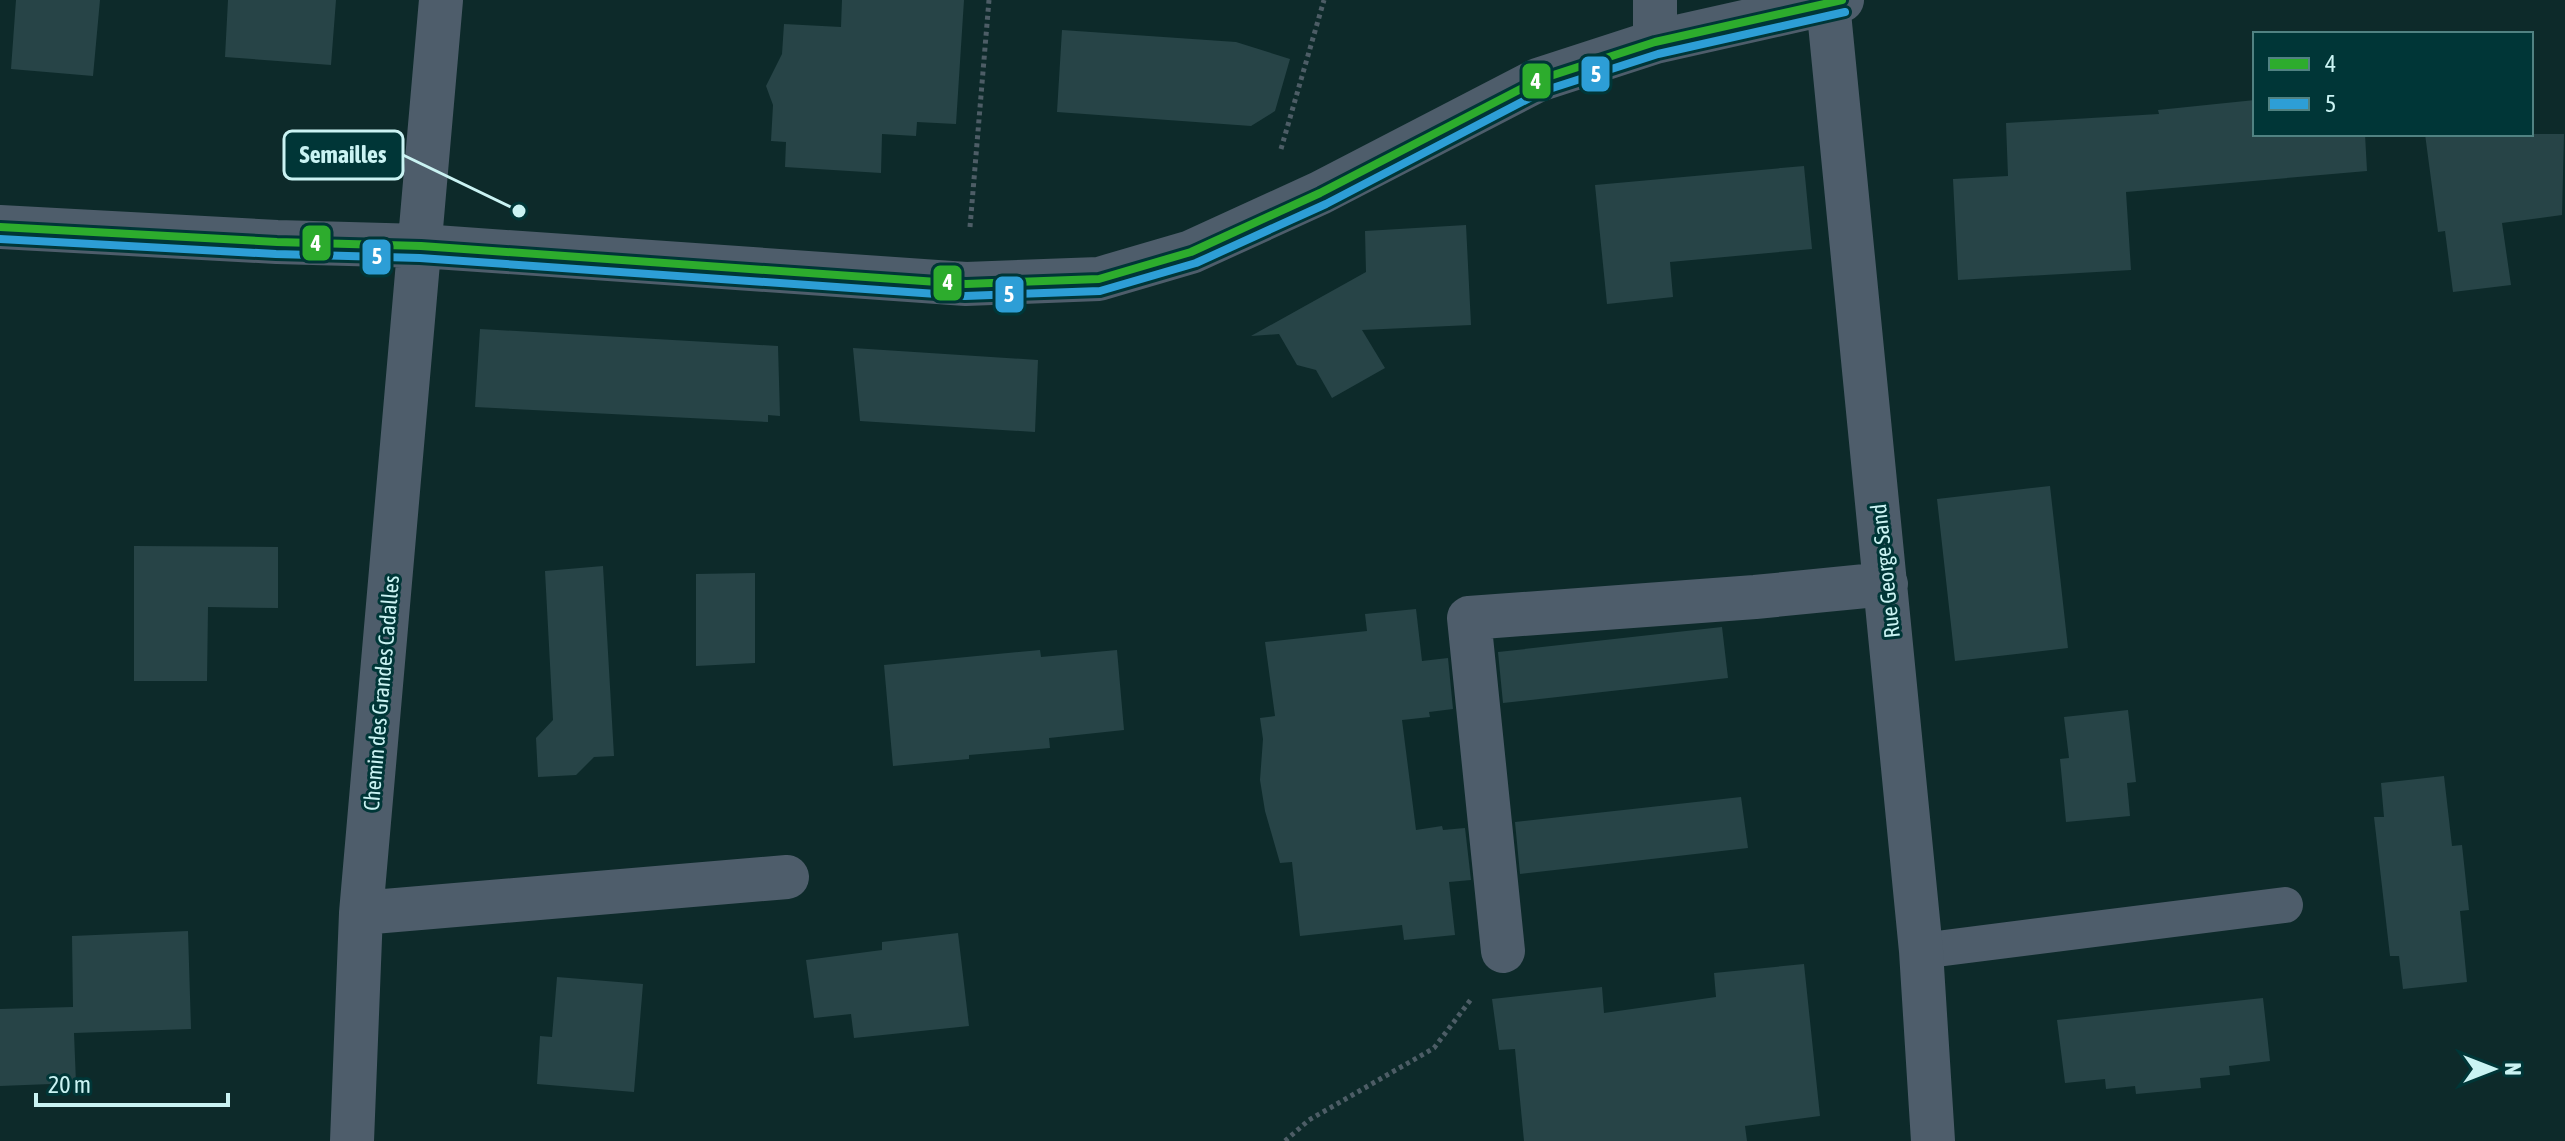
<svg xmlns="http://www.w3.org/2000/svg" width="2565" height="1141" font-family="'Asap Condensed',sans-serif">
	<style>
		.building { fill: #274447 }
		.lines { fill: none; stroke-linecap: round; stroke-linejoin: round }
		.path { stroke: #4d5d66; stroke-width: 5; stroke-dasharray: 4 4; stroke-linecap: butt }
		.service { stroke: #4e5d6b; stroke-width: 36 }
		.minor { stroke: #4e5d6b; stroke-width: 44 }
		.bus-1-casing { stroke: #003637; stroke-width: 14 }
		.bus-2-casing { stroke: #003637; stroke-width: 14 }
		.bus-1 { stroke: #2dac2d; stroke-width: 8 }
		.bus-2 { stroke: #2d9ed6; stroke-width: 8 }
		.labels { text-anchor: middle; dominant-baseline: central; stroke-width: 6; stroke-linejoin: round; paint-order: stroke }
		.street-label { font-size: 22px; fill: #caf3f3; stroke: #003637 }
		.leader { fill: none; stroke: #caf3f3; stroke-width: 3 }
		.callout-dot { fill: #caf3f3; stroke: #003637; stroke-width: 3 }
		.callout { fill: #003637; stroke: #caf3f3; stroke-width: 3 }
		.callout-label { font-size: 24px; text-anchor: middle; font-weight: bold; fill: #caf3f3 }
		.line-badge { stroke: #003637; stroke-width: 3 }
		.badge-label { font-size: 22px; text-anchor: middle; font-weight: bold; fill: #fff }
	</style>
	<rect width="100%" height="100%" fill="#0d2a2a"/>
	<path class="building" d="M16,0H100L93,76L11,69Z
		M228,0H336L331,65L225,57Z
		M842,0H964L956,124L917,122L916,136L882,134L881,173L785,167L786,142L771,141L773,105L766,86L782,54L784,24L841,27Z
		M1062,30L1236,42L1290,59L1275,111L1251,126L1057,112Z
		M2255,100V134H2365L2367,171L2126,192L2131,270L1958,280L1953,179L2008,176L2006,123L2159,114L2158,110Z
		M2425,134H2564L2562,215L2502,223L2511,285L2453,292L2445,231L2438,232Z
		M1804,166L1812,249L1670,262L1673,297L1607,304L1595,185Z
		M1466,225L1471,325L1362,330L1385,368L1332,398L1316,370L1297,365L1279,334L1251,336L1366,272L1365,231Z
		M480,329L778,346L780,416L768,415V422L475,407Z
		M853,348L1038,360L1035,432L860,421Z
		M2050,486L2068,648L1955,661L1937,499Z
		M134,546L278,547V608L208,607L207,681H134Z
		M603,566L614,756L594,757L576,775L538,777L536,738L553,720L545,571Z
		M755,573V663L696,666V574Z
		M1416,609L1422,661L1448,658L1453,709L1429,712L1430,717L1402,720L1416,830L1442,826L1443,830L1465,828L1471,880L1449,882L1455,935L1404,940L1402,925L1300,936L1292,862L1280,863L1265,811L1260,780L1263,739L1260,718L1275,716L1265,642L1367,631L1365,614Z
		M1722,627L1728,678L1503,703L1498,652Z
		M1040,650L1041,657L1117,650L1124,730L1049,738L1050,748L969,755V759L893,766L884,665Z
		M2128,710L2136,782L2127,783L2130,816L2066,822L2060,759L2069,758L2064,717Z
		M2444,776L2452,846L2462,845L2469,910L2460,911L2467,982L2403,989L2399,956H2390L2374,817H2384L2381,783Z
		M1741,797L1748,848L1520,874L1515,822Z
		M188,931L191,1029L74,1033L76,1083L0,1086V1009L73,1007L72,936Z
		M958,933L969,1026L854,1038L851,1014L814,1018L806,960L882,950V942Z
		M1804,964L1820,1116L1745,1126L1747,1141H1524L1515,1049L1499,1050L1492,999L1602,987L1604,1013L1716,997L1714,973Z
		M557,977L643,984L634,1092L537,1084L540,1036L552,1037Z
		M2263,998L2270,1061L2229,1066L2230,1075L2200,1078L2201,1088L2136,1094L2135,1086L2106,1089L2105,1079L2065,1083L2057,1020Z"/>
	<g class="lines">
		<path class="path" d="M1281,149L1324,0
			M970,227L989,0
			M1285,1141L1309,1120L1434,1048L1472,998"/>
		<path class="service" d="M1921,951L2285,905"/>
		<path class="minor" d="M1655,0V42
			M1828,3L1921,951L1933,1141
			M0,227L277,242L421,246L966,284L1099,279L1191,252L1320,193L1538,80L1655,42L1842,0
			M361,913L787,877
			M1503,951L1469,618L1755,597L1886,584
			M352,1141L361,913L441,0"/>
		<defs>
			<path id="bus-1" d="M0,227L277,242L421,246L966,284L1099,279L1191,252L1320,193L1538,80L1655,42L1842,0"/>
			<path id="bus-2" d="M0,239L276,254L420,258L965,296L1100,291L1196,263L1326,204L1543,91L1658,54L1845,12"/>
		</defs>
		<use href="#bus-1" class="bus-1-casing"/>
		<use href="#bus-2" class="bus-2-casing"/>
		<use href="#bus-1" class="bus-1"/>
		<use href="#bus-2" class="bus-2"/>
	</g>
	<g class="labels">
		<g class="street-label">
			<text transform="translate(1885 571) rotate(-96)">Rue George Sand</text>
			<text transform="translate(381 693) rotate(-85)">Chemin des Grandes Cadalles</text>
		</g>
	</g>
	<path class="leader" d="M519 211L403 155"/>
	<circle class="callout-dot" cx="519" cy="211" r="8"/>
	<rect class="callout" x="284" y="131" width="119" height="48" rx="8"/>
	<g class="callout-label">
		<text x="343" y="163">Semailles</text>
	</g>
	<g class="line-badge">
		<rect x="1580" y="55" width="31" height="38" rx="8" fill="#2d9ed6"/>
		<rect x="1521" y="62" width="31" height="38" rx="8" fill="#2dac2d"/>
		<rect x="301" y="224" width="31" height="38" rx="8" fill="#2dac2d"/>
		<rect x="361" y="238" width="31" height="38" rx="8" fill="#2d9ed6"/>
		<rect x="932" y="264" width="31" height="38" rx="8" fill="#2dac2d"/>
		<rect x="994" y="275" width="31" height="39" rx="8" fill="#2d9ed6"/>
	</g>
	<g class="badge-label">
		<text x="1596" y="82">5</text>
		<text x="1536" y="89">4</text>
		<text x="316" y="251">4</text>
		<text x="377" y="264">5</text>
		<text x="948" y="290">4</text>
		<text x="1009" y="302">5</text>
	</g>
	<rect x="2253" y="32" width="280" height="104" fill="#003637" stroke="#518282" stroke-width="2"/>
	<rect x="2269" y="58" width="40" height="12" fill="#2dac2d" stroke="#518282" stroke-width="2"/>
	<text x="2325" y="72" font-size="24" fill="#caf3f3">4</text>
	<rect x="2269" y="98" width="40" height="12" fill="#2d9ed6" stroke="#518282" stroke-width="2"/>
	<text x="2325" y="112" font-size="24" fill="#caf3f3">5</text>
	<g transform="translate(2493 1069) rotate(90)" stroke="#003637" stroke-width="6" paint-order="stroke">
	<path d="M0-6L14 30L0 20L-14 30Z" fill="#caf3f3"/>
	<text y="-12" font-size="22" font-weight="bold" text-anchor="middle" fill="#caf3f3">N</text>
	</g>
	<path d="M36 1093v12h192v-12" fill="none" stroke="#caf3f3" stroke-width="4"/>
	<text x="48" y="1093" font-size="24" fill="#caf3f3" stroke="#003637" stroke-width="6" paint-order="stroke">20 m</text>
</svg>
